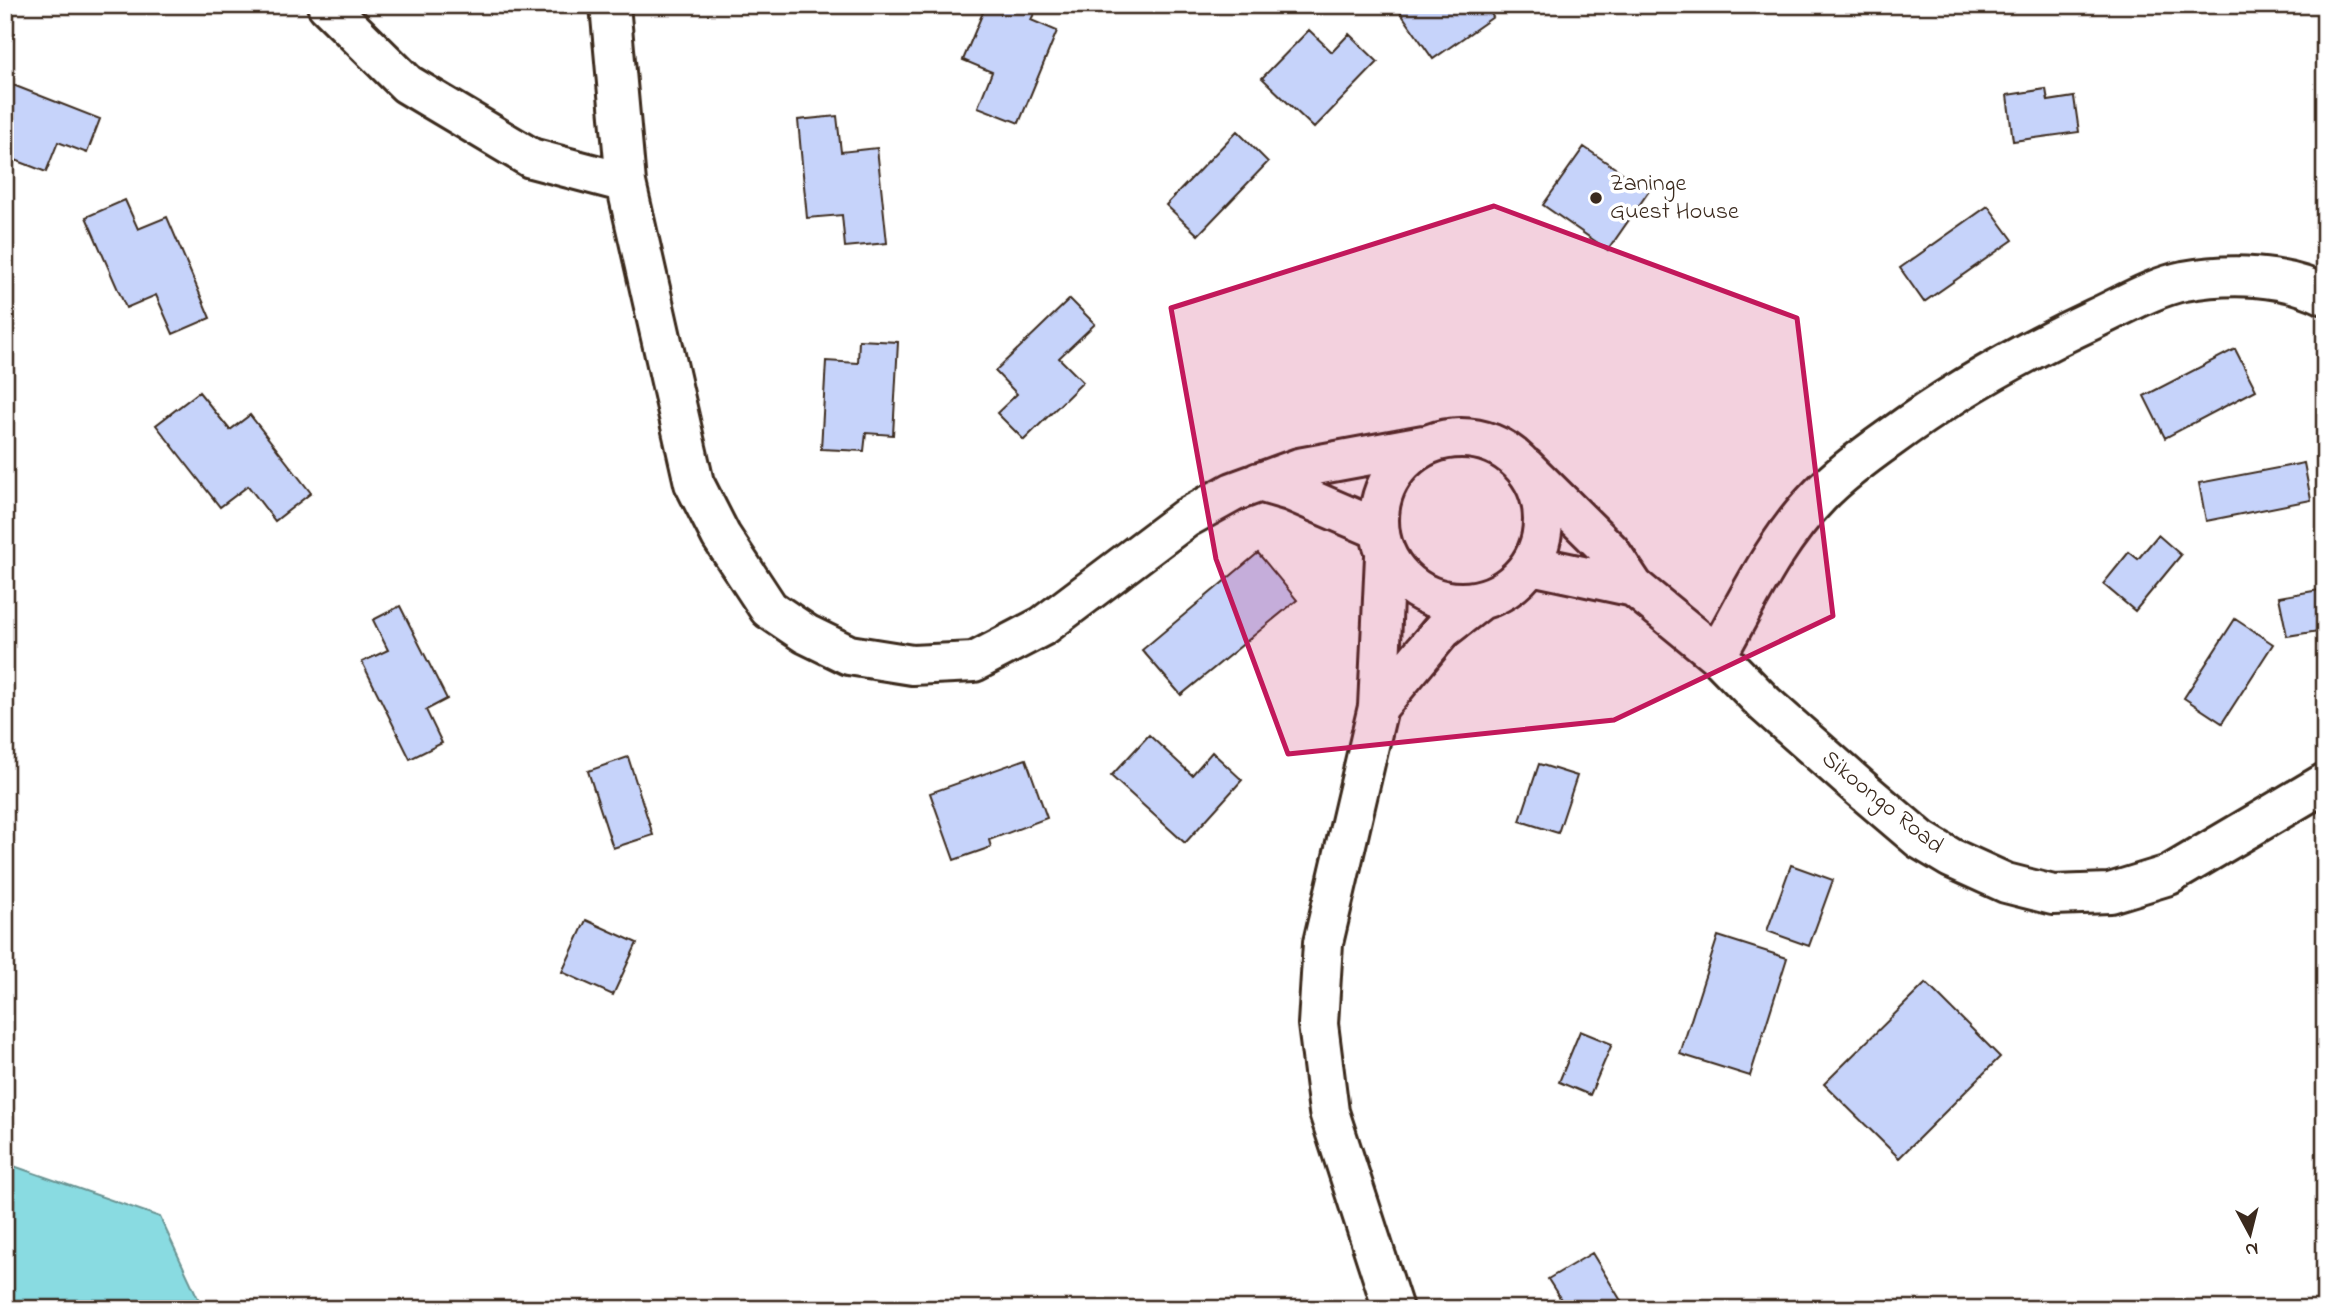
<svg xmlns="http://www.w3.org/2000/svg" width="2330" height="1314" font-family="'Indie Flower',sans-serif">
	<style>
		.water { fill: #89dbe1; stroke: #6a9493; stroke-width: 2 }
		.building { fill: #c6d3fa; stroke: #3b2a1e; stroke-width: 2 }
		.lines { fill: none; stroke-linecap: round; stroke-linejoin: round }
		.street-casing { stroke: #3b2a1e; stroke-width: 44 }
		.street { stroke: #fff; stroke-width: 38 }
		.marked { fill: #c2185b; fill-opacity: 0.2; stroke: #c2185b; stroke-width: 5; stroke-linejoin: round }
		.poi-dot { fill: #3b2a1e; stroke: #fff; stroke-width: 2.5 }
		.labels { text-anchor: middle; dominant-baseline: central; stroke-width: 7; stroke-linejoin: round; paint-order: stroke }
		.poi-label { font-size: 24px; fill: #3b2a1e; stroke: #fff; text-anchor: start }
		.street-label { font-size: 24px; fill: #3b2a1e; stroke: #fff }
	</style>
	<rect width="100%" height="100%" fill="#fff"/>
	<filter id="ink" filterUnits="userSpaceOnUse"><feTurbulence type="fractalNoise" baseFrequency=".0143" numOctaves="2"/><feDisplacementMap in="SourceGraphic" scale="14" xChannelSelector="R" yChannelSelector="G"/><feConvolveMatrix kernelMatrix="1 2 1 2 8 2 1 2 1" color-interpolation-filters="sRGB"/></filter>
	<g filter="url(#ink)">
		<path class="water" d="M5,1163L160,1217L203,1309H5Z"/>
		<path class="building" d="M986,5H1038L1031,20L1057,31L1019,123L978,107L992,72L963,60Z
			M1395,5H1485L1493,17L1433,59Z
			M1309,30L1332,52L1349,34L1378,62L1314,128L1262,78Z
			M13,85L100,119L87,153L58,142L46,172L5,156V105Z
			M2046,89L2048,101L2074,97L2079,132L2013,141L2007,95Z
			M837,116L841,152L877,148L887,243L845,247L842,215L807,218L798,120Z
			M1237,131L1268,162L1198,235L1166,205Z
			M1584,147L1649,191L1608,250L1543,205Z
			M125,200L138,229L167,217L210,318L173,334L156,295L126,308L86,217Z
			M1988,206L2013,240L1924,302L1900,268Z
			M1070,299L1095,324L1059,358L1083,382L1024,440L997,413L1017,394L995,371Z
			M859,340L898,342L893,435L866,433L864,451L821,449L826,361L858,363Z
			M2235,349L2256,390L2165,438L2144,396Z
			M199,392L230,430L250,415L311,493L275,521L248,486L220,507L156,425Z
			M2304,463L2311,500L2206,521L2199,483Z
			M2158,535L2181,555L2135,611L2103,584L2129,552L2138,559Z
			M1258,553L1297,600L1181,695L1142,650Z
			M2325,589V630L2287,636L2279,597Z
			M400,606L447,699L426,710L442,743L410,759L362,662L388,650L373,620Z
			M2235,619L2273,644L2222,723L2184,698Z
			M1149,735L1192,775L1212,752L1242,780L1185,843L1111,776Z
			M628,757L653,835L613,848L588,771Z
			M1026,759L1047,818L989,840L991,847L954,860L930,793Z
			M1539,764L1577,776L1558,833L1520,821Z
			M1791,865L1833,880L1809,946L1767,931Z
			M586,920L637,943L613,995L562,972Z
			M1718,936L1787,958L1750,1076L1680,1054Z
			M1926,983L2000,1057L1899,1158L1824,1084Z
			M1580,1031L1612,1044L1590,1095L1559,1082Z
			M1592,1253L1626,1309H1567L1548,1279Z"/>
		<g class="lines">
			<defs>
				<path id="street" d="M327,5L407,84L531,158L626,183
					M610,5L626,183L694,483L721,536L769,609L806,634L849,655L912,665L974,662L1043,626L1186,518L1233,492L1299,468L1424,445
					M1379 520a82 82 0 1 1 164 0a82 82 0 1 1-164 0Z
					M1525,467L1610,551L1634,587L1717,655L1765,704L1860,788L1921,840L1951,858L2006,883L2053,895L2110,893L2169,875L2325,783
					M1259,482L1290,491L1378,529
					M1385,556L1378,707L1323,943L1318,1024L1329,1112L1393,1309
					M1531,565L1634,587
					M1717,655C1748,600 1775,541 1820,495C1840,474 1866,455 1890,438C1955,390 2023,352 2096,318C2124,305 2154,287 2184,281C2230,273 2282,274 2325,295
					M1378,707L1442,630L1478,602"/>
			</defs>
			<use href="#street" class="street-casing"/>
			<use href="#street" class="street"/>
		</g>
	</g>
	<path class="marked" d="M1494,206L1797,318L1833,616L1614,720L1288,754L1216,559L1171,308Z"/>
	<circle class="poi-dot" cx="1596" cy="198" r="7"/>
	<g class="labels">
		<g class="poi-label">
			<text x="1610" y="184">Zaninge<tspan x="1610" dy="28">Guest House</tspan></text>
		</g>
		<g class="street-label">
			<text transform="translate(1882 803) rotate(39)">Sikoongo Road</text>
		</g>
	</g>
	<rect width="2330" height="1314" fill="none" stroke="#fff" stroke-width="28"/>
	<rect x="14" y="14" width="2302" height="1286" fill="none" stroke="#3b2a1e" stroke-width="2.5" filter="url(#ink)"/>
	<g transform="translate(2250 1234) rotate(173)" stroke="#ffffff" stroke-width="5" paint-order="stroke">
	<path d="M0-5L12 26L0 18L-12 26Z" fill="#3b2a1e"/>
	<text y="-10" font-size="19" font-weight="bold" text-anchor="middle" fill="#3b2a1e">N</text>
	</g>
</svg>
